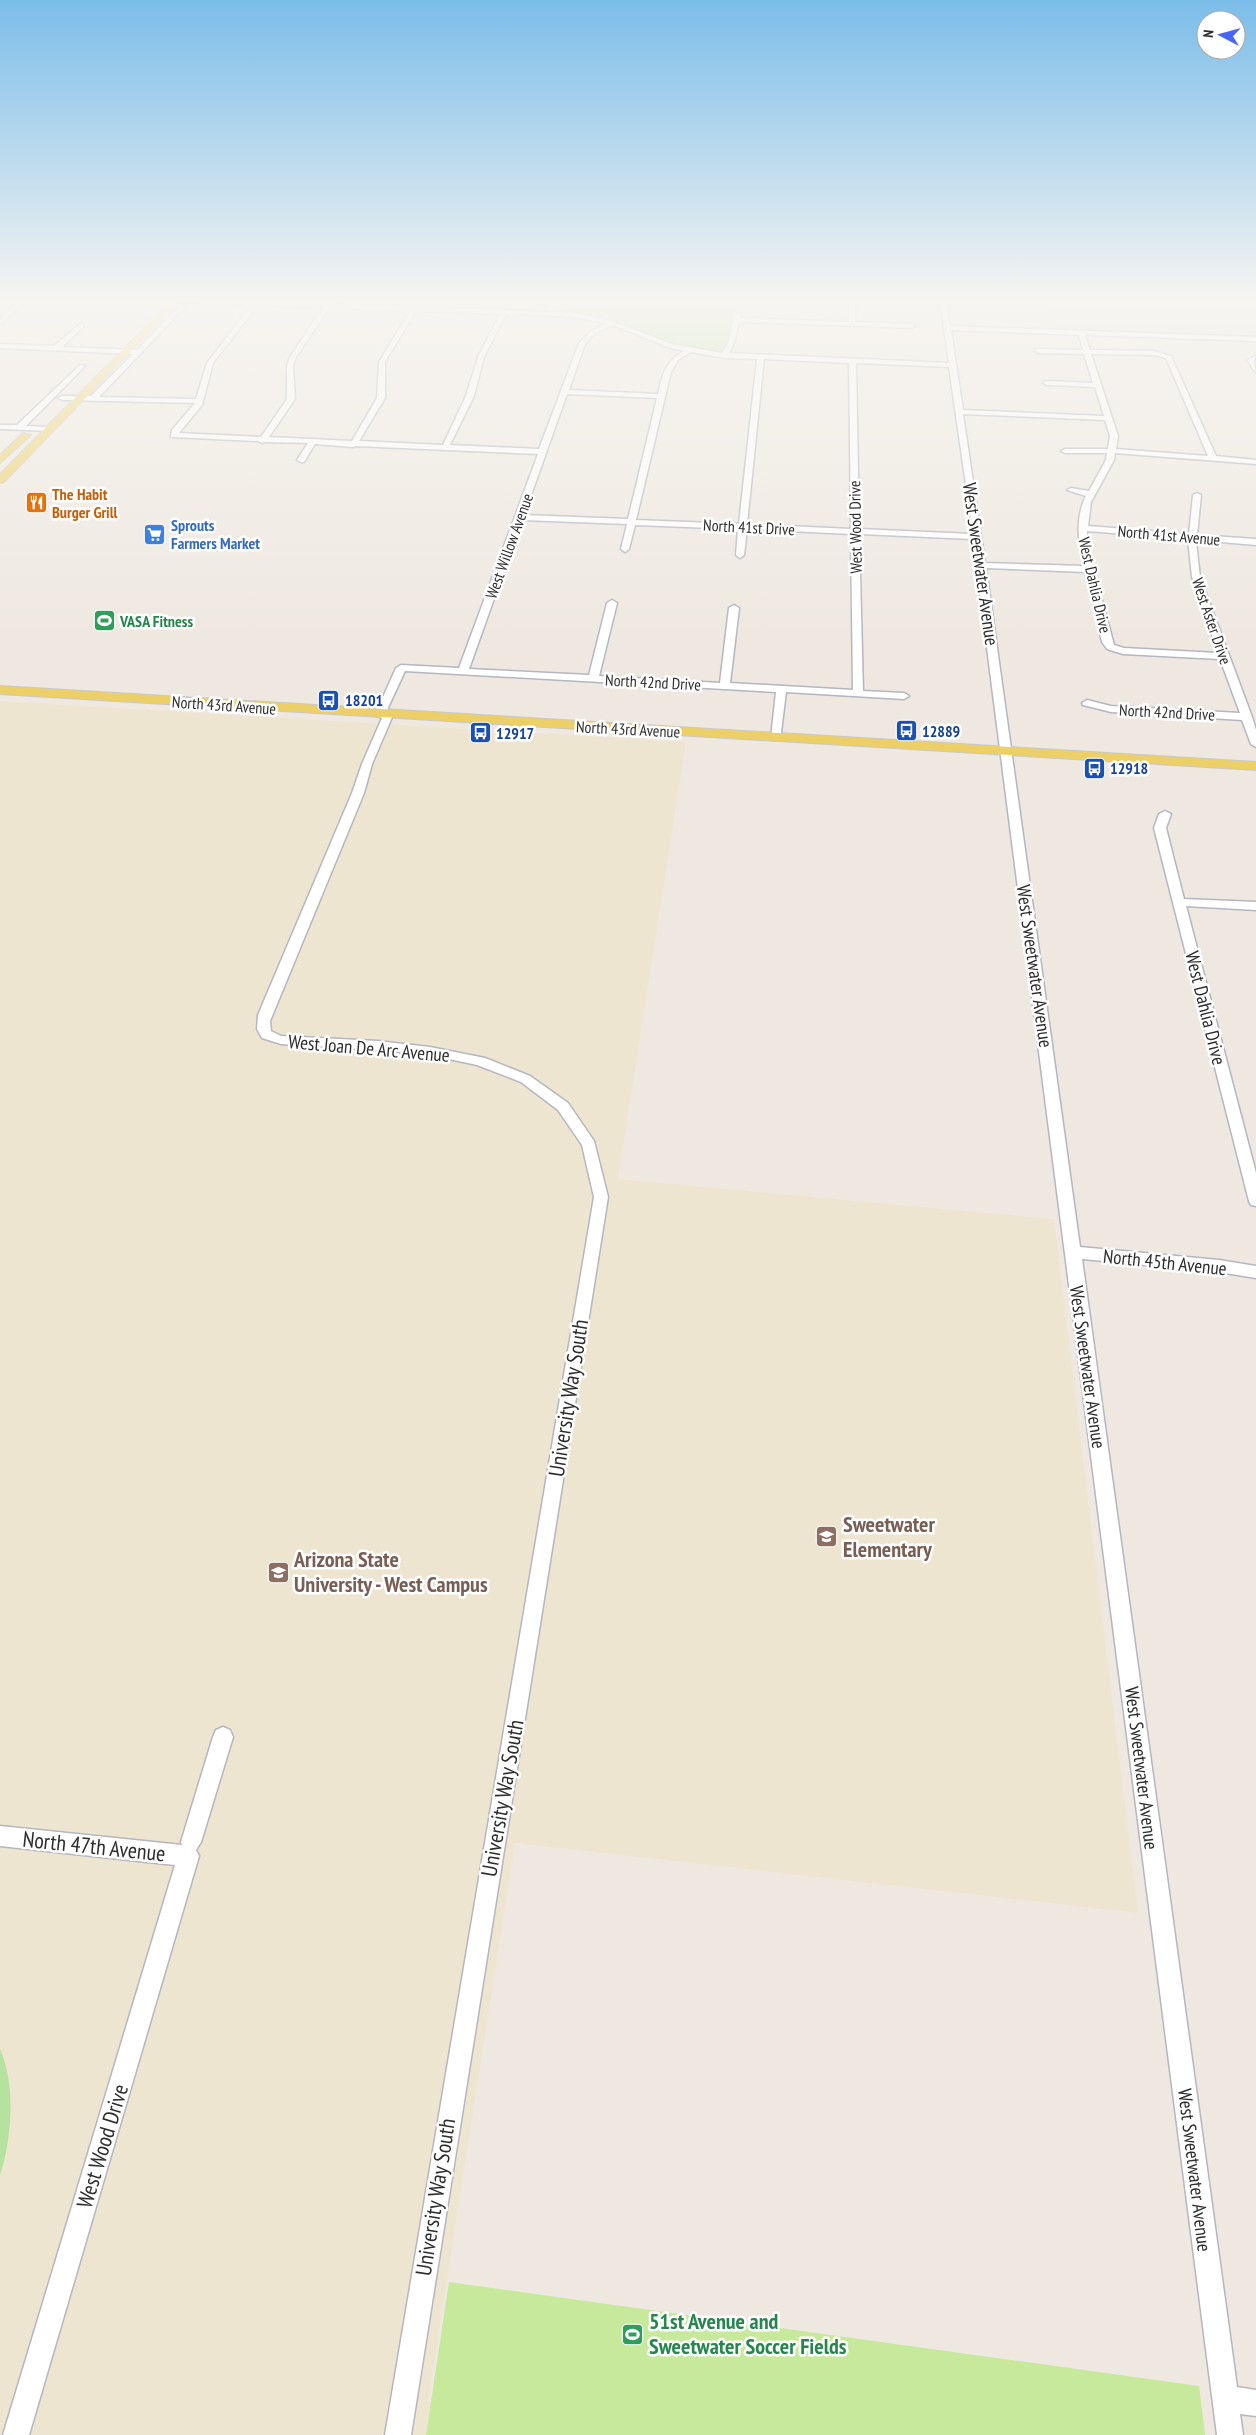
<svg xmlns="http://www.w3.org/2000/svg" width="1256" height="2435" font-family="'PT Sans Narrow',sans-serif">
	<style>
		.industrial { fill: #e2e0e7 }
		.education { fill: #eee5d1 }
		.green { fill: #b5e29f }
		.pitch { fill: #c6e99c }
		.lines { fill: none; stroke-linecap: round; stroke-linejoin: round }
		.minor-casing { stroke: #b4b6c0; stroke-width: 3 }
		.major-casing { stroke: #c8c8c8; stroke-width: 2 }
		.minor { fill: #fff; fill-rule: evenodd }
		.major { fill: #ecd067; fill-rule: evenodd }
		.labels { text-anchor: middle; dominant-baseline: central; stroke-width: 5; stroke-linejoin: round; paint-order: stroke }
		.far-food-label { font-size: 16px; font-weight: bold; fill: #c56008; stroke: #fff; text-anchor: start }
		.far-shop-label { font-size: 16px; font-weight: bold; fill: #366cbe; stroke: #fff; text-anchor: start }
		.far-street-label { font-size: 16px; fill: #2d2d2d; stroke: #fff }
		.far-leisure-label { font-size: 16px; font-weight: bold; fill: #27864d; stroke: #fff; text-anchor: start }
		.far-transit-label { font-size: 16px; font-weight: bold; fill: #164399; stroke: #fff; text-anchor: start }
		.street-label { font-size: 19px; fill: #2d2d2d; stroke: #fff }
		.near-street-label { font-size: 22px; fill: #2d2d2d; stroke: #fff }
		.near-education-label { font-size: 22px; font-weight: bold; fill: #785e54; stroke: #fff; text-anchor: start }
		.near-leisure-label { font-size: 22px; font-weight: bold; fill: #27864d; stroke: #fff; text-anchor: start }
	</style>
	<rect width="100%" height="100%" fill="#eee8e0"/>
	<path class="industrial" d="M1043,300H1256V337L1050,330Z"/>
	<path class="education" d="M367,300H550L546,310L540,311L364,304Z
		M0,701L686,742L618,1179L1054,1219L1138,1913L515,1843L428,2401L679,2435H0Z"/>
	<path class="green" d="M367,300H547L544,306L532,309L365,303Z
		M561,300H735L727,339L721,351L715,353L669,343L635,327L606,318L558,312L556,310Z
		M0,2049C16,2085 12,2138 0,2175Z"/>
	<path class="pitch" d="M461,300H539L536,305L532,306L459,304Z
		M449,2282L1199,2386L1205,2435H426Z"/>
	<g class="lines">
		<defs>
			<path id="minor" d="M19,300H25L0,325V319Z
				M178,300H261L325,304L328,300H334L332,304L575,313L615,322L672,344L722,353L729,340L737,300H743L740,318L849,322V300H855V322L912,324L915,326L912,328L739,322L735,340L729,353L949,363L940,300H946L950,326L1256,337V341L1085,335L1090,350L1154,351L1171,356L1216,456L1256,460V464L1115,453L1114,460L1091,502L1088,526L1189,534L1193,495L1197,493L1201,495L1197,535L1256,539V545L1197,540L1196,542L1200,577L1252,717L1256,730V747L1251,744L1242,720L1111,712L1083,705L1082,703L1087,700L1111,706L1240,713L1220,659L1123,654L1107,649L1102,642L1085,572L986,568L1080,1247L1219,1260L1256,1266V1278L1219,1272L1082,1259L1237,2387L1256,2390V2416L1240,2414L1243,2435H1217L973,539L859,534L863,691L904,693L909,696L904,699L786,692L780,740H772L771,738L776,692L405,671L386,712L393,715L372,764L364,793L270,1021L271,1031L281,1036L378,1041L430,1047L485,1058L530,1076L568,1103L594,1141L608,1197L411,2435H385L594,1197L582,1145L558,1110L521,1082L477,1065L430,1055L378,1050L281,1044L262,1038L257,1029L258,1015L352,793L362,764L382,718L375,715L396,668L401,665L459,668L538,454L356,446L353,447L315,444L304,462H301L297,460L308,443L265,442L262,443L258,441L171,437L172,430L195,403L62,400L58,398L62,396H91L133,354L0,348V344L54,346L82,323L84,326L62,347L137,350L182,304H186V306L99,397L196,399L207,363L251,305L181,302ZM258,305L323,307L289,359L287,366V399L261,437L179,433L202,405L213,363ZM329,308L410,311L379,362L377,398L352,441L269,437L295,399L293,366L295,359ZM416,311L500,314L478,357L466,396L443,445L359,441L385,398V362ZM506,314L575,317L606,324L591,331L579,343L539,449L450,445L474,396L484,357ZM613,325L668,347L684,351C665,362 663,373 658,394L569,390L585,344L595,333ZM951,330L1079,335L1083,350L1038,349L1035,351L1038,353L1084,354L1093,383L1047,381L1043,383L1047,385L1095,387L1104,416L963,410ZM691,352L724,358L757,359L739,524L636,520L671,372L678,360ZM1091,354L1154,355L1166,358L1208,456L1116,449L1118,436ZM764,359L849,363L851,529L747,524ZM856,363L949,367L973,534L859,529ZM567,394L657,398L628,519L524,515ZM963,414L1105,420L1110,436L1108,449H1065L1061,451L1065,453H1107L1106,460L1089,491L1071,488L1067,490L1086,496C1075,517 1078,544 1084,566L985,563ZM522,520L627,524L621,549L625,552L629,549L635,525L738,529L736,555L740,558L744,555L747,529L851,534L853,690L730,683L739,608L734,605L729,608L720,683L599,676L617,603L612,600L607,603L589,675L469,669ZM1087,531L1188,539L1192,577L1218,653L1124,648L1114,645L1087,545Z
				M1256,356L1254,361L1256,373L1247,360Z
				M80,365L85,366L26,426L49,427L53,429L52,431L0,429V425H17Z
				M1165,811L1171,814L1166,828L1184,899L1256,902V910L1186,906L1256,1173V1206L1251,1205L1249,1201L1154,828L1159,814Z
				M223,1727L230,1730L233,1737L201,1842L196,1850L199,1856L29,2435H3L175,1865L0,1846V1826L182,1845L181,1842L213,1737L216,1730Z"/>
			<path id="major" d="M172,300H180L4,482L0,483V474Z
				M23,433L31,435L0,463V455Z
				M0,686L1256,762V770L0,694Z"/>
		</defs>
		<use href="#minor" class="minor-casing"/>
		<use href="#major" class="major-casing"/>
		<use href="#minor" class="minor"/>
		<use href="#major" class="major"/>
	</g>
	<linearGradient id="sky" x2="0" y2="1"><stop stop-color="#7bbde9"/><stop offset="0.47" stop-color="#f7f5f1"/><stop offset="1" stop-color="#f7f5f1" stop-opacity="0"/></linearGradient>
	<rect width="1256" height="640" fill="url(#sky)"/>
	<defs>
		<symbol id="restaurant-square" viewBox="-11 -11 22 22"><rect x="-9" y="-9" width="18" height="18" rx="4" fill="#e8710a" stroke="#fff"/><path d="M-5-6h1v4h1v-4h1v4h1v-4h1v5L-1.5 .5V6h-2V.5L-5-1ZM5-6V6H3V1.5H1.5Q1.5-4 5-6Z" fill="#fff"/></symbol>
		<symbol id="supermarket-square" viewBox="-11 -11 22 22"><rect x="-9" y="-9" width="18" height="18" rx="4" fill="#3f7fe0" stroke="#fff"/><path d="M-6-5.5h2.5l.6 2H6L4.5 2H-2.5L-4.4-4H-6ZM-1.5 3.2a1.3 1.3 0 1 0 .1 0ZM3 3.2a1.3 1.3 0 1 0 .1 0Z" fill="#fff"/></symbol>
		<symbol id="stadium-square" viewBox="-11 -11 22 22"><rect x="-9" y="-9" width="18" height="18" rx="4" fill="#2e9e5b" stroke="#fff"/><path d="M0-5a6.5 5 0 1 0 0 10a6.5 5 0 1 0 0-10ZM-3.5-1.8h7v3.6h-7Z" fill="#fff"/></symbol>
		<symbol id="bus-square" viewBox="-11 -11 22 22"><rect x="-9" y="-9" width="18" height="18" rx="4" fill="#1a4fb4" stroke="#fff"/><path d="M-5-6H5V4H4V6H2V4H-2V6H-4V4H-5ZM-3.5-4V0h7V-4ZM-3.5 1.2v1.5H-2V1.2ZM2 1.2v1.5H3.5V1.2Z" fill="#fff"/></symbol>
		<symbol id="school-square" viewBox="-11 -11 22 22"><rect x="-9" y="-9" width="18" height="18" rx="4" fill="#8d6e63" stroke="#fff"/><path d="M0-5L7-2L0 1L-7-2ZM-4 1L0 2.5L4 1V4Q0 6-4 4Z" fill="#fff"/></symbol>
		<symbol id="university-square" viewBox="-11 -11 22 22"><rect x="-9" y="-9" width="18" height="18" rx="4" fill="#8d6e63" stroke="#fff"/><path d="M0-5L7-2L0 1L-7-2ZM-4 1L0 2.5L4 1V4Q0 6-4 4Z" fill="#fff"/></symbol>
	</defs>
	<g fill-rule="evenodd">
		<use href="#restaurant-square" x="24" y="490" width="25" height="25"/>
		<use href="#supermarket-square" x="142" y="522" width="25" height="25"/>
		<use href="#stadium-square" x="92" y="608" width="25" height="25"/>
		<use href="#bus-square" x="316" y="688" width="25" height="25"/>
		<use href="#bus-square" x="894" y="718" width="25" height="25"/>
		<use href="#bus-square" x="468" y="720" width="25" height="25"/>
		<use href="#bus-square" x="1082" y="756" width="25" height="25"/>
		<use href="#school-square" x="814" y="1524" width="25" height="25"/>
		<use href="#university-square" x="266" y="1560" width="25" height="25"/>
		<use href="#stadium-square" x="620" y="2322" width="25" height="25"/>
	</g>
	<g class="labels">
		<g class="far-food-label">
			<text x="52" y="494">The Habit<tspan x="52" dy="18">Burger Grill</tspan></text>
		</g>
		<g class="far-shop-label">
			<text x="171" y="525">Sprouts<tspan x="171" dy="18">Farmers Market</tspan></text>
		</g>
		<g class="far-street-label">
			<text transform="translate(749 527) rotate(3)">North 41st Drive</text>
			<text transform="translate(855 527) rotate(-91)">West Wood Drive</text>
			<text transform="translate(1169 535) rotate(5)">North 41st Avenue</text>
			<text transform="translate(509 546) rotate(-70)">West Willow Avenue</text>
			<text transform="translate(1095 585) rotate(77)">West Dahlia Drive</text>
			<text transform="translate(1212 621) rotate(71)">West Aster Drive</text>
			<text transform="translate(653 682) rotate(3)">North 42nd Drive</text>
			<text transform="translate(224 705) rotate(4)">North 43rd Avenue</text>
			<text transform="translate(1167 712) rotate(3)">North 42nd Drive</text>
			<text transform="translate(628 729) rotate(3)">North 43rd Avenue</text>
		</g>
		<g class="far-leisure-label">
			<text x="120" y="621">VASA Fitness</text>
		</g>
		<g class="far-transit-label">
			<text x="345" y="700">18201</text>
			<text x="922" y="731">12889</text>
			<text x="496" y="733">12917</text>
			<text x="1110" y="768">12918</text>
		</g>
		<g class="street-label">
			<text transform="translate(981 564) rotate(82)">West Sweetwater Avenue</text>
			<text transform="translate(1035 966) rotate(82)">West Sweetwater Avenue</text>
			<text transform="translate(1206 1008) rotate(76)">West Dahlia Drive</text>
			<text transform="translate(369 1048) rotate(5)">West Joan De Arc Avenue</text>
			<text transform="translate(1165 1262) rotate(6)">North 45th Avenue</text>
			<text transform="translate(1088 1367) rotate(82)">West Sweetwater Avenue</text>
			<text transform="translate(1142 1768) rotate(83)">West Sweetwater Avenue</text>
			<text transform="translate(1195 2170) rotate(83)">West Sweetwater Avenue</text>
		</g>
		<g class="near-street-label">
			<text transform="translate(568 1398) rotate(-81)">University Way South</text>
			<text transform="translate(502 1798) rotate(-80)">University Way South</text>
			<text transform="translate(94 1846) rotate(6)">North 47th Avenue</text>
			<text transform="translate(102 2146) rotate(-73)">West Wood Drive</text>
			<text transform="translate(435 2197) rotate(-81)">University Way South</text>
		</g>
		<g class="near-education-label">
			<text x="843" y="1524">Sweetwater<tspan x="843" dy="25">Elementary</tspan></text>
			<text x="294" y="1559">Arizona State<tspan x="294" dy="25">University - West Campus</tspan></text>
		</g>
		<g class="near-leisure-label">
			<text x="649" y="2321">51st Avenue and<tspan x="649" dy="25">Sweetwater Soccer Fields</tspan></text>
		</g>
	</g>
	<g transform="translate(1221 35) rotate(276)"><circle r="24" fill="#ffffff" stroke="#ababab"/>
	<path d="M0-4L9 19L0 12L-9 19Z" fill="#4864f4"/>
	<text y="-8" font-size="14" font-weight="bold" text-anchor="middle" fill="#2d2d2d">N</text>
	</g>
</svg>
